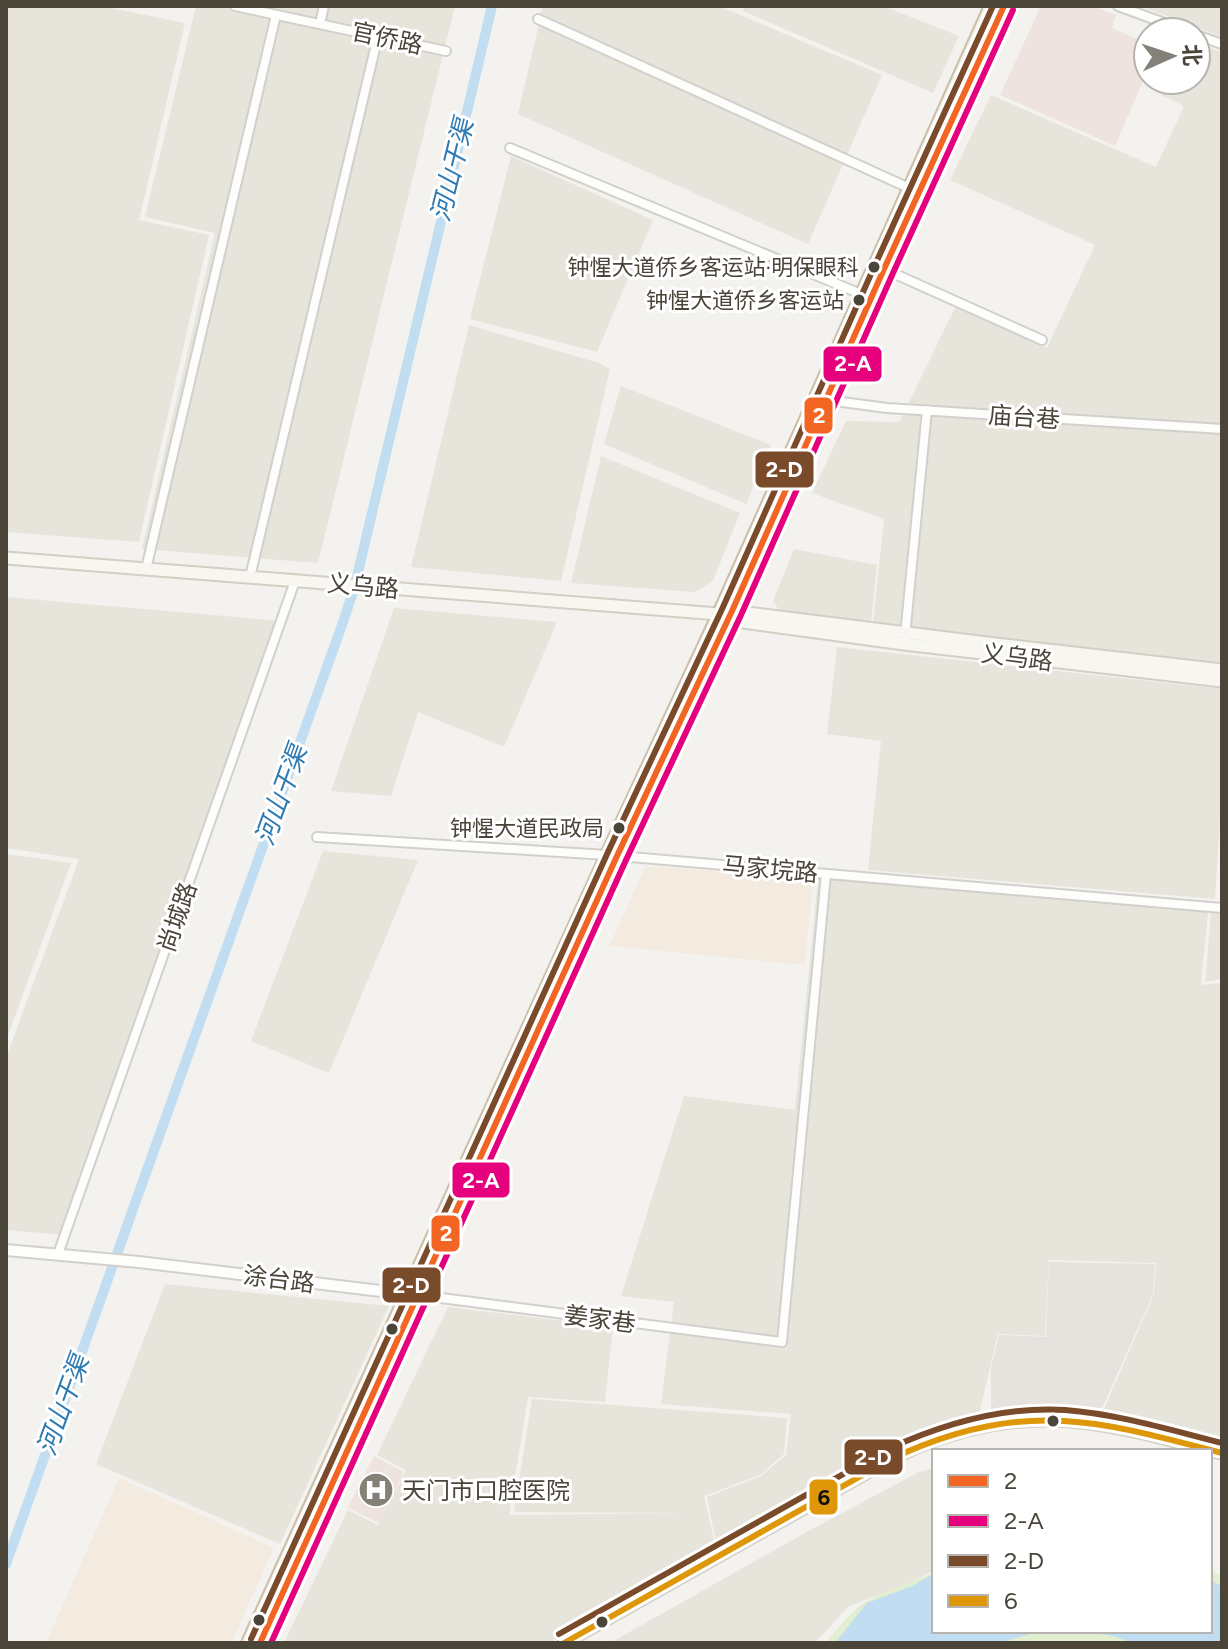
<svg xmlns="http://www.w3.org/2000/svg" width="1228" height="1649" font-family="Figtree,'Noto Sans SC',sans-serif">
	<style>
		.residential { fill: #e7e4dc }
		.commercial { fill: #f3ebdf }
		.industrial { fill: #e6e2de }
		.medical { fill: #eee3df }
		.green { fill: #e1eecf }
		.water { fill: #c0ddf1 }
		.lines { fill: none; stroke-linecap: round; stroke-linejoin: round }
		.canal { stroke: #c0ddf1; stroke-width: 10 }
		.minor-casing { stroke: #d2d0cb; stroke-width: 12 }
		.tertiary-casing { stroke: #d2d0cb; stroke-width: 14 }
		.secondary-casing { stroke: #d3cfc5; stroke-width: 15 }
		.trunk-casing { stroke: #ccbfa9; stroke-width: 16 }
		.minor { stroke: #fdfdfc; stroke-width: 8 }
		.tertiary { stroke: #fdfdfc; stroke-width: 10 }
		.secondary { stroke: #f7f6f1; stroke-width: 11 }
		.trunk { stroke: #f0ece0; stroke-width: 12 }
		.bus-1-casing { stroke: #fff; stroke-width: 12 }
		.bus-2-casing { stroke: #fff; stroke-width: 12 }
		.bus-3-casing { stroke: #fff; stroke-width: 12 }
		.bus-4-casing { stroke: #fff; stroke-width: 12 }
		.bus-1 { stroke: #f26522; stroke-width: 6 }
		.bus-2 { stroke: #e5007d; stroke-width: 6 }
		.bus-3 { stroke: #7a4b2a; stroke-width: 6 }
		.bus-4 { stroke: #dd9709; stroke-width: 6 }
		.bus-dot { fill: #4b4439; stroke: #fff; stroke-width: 3 }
		.labels { text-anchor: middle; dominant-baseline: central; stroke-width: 6; stroke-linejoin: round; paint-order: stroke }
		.bus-label { font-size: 22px; fill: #4b4439; stroke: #fff; text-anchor: end }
		.street-label { font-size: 24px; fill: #4b4439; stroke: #fff }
		.poi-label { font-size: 24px; fill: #4b4439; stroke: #fff; text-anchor: start }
		.water-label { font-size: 26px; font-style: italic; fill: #2e7ab2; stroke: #fff }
		.line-badge { stroke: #fff; stroke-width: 3 }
		.badge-label { font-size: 22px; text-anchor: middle; font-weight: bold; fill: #fff }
		.pale-badge-label { font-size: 22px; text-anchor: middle; font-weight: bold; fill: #111 }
	</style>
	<rect width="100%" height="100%" fill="#f4f2ee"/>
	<path class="residential" d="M6,6H101L185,23L139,220L209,235L139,542L6,532Z
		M196,6H455L318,563L142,549L215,233L145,217Z
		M543,6H719L882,75L808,244L518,114Z
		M744,6H883L959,36L933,93L743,11Z
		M1141,6H1222V37Z
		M1196,43L1222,52V665L873,624L884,519L812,493L846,421L899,422L956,306L1047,348L1095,245L950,180L991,95L1156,167L1184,106L1161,95L1168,80H1196Z
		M511,156L653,220L597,352L470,319Z
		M469,325L599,363L610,369L561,581L411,567Z
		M621,386L771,445L746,504L604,444Z
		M601,456L740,513L713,581L695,592L571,583Z
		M794,549L877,565L871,622L779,610L773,601Z
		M6,597L281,621L65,1235L6,1230V1058L79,859L6,848Z
		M394,608L557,622L504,747L418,712L391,796L331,791Z
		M837,647L1222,689V819H1220L1215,899L868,870L881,741L827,734Z
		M323,851L418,860L329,1073L251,1041Z
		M6,854L71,863L6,1041Z
		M818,879L1208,912L1201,985L1222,983V1441L1104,1409L1154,1294L1156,1263L1049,1260L1045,1336L998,1334L979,1414L929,1430L717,1548L707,1497L761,1476L786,1455L791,1414L661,1404L674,1302L621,1296L684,1096L795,1110Z
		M1211,913L1222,914V979L1205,982Z
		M165,1284L389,1306L280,1544L96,1464Z
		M448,1307L613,1327L605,1402L528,1397L509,1515L693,1513L514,1512L532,1399L787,1418L784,1454L760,1475L704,1496L716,1550L702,1558L700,1550L701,1559L550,1643H284L348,1510L378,1525L406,1470L377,1455Z
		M934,1468V1570L912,1582L849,1606L815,1643H610L812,1529L919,1472Z"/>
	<path class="commercial" d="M646,866L813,879L805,965L609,946Z
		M119,1478L274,1548L231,1643H46Z"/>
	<path class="industrial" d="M1049,1262L1155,1264L1153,1294L1102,1408L1062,1406L991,1413V1368L999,1335L1046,1337Z"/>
	<path class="medical" d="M1041,6H1092L1116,15L1112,28L1148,44V70L1115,146L1000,95Z
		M374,1456L404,1472L379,1523L348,1508Z"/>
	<path class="green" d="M1210,1570L1222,1576V1643H825C835,1632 844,1620 855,1610C876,1591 909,1586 934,1572V1631H1210Z"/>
	<path class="water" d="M934,1574V1631H1041L998,1643H835L867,1603L912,1586Z
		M1210,1580L1222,1586V1643H1133L1113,1636L1077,1631H1210Z"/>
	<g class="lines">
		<path class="canal" d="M6,1564L342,625L354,589L492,6"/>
		<defs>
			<path id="minor" d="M235,6L446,51
				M1118,6L1189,32
				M538,19L909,188
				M320,24L324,6
				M1196,35L1222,44
				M510,148L861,294
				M884,269L1042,340
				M827,396L842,402L887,408L1222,429
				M146,569L276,15
				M250,577L378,36
				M905,636L927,410
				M317,837L607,855L1222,908
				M58,1254L295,581
				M418,1295L782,1342L826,874"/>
			<path id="tertiary" d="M6,1250L139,1262L414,1295"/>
			<path id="secondary" d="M6,558L719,614L732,611L995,644L1222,670
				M723,616L728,620L904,644L1222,681
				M564,1643L891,1459C952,1428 1021,1413 1089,1423C1134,1429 1178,1442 1222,1453"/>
			<path id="trunk" d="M248,1643L607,855L719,614L991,6
				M260,1643L617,856L732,611L884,269L1004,6"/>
		</defs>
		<use href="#minor" class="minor-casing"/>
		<use href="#tertiary" class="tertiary-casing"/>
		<use href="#secondary" class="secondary-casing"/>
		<use href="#trunk" class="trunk-casing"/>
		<use href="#minor" class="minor"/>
		<use href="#tertiary" class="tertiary"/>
		<use href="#secondary" class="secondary"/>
		<use href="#trunk" class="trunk"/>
		<defs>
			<path id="bus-1" d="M260,1643L617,856L732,611L884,269L1004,6"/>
			<path id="bus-2" d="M271,1643L626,860L741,615L893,273L1013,10"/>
			<path id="bus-3" d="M559,1634L886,1450C942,1424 1002,1406 1065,1410C1118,1414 1170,1430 1222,1443
				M251,1639L608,852L723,607L875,265L993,6"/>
			<path id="bus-4" d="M564,1643L891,1459C946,1433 1004,1417 1064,1421C1118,1424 1170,1440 1222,1453"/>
		</defs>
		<use href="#bus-1" class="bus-1-casing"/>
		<use href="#bus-2" class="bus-2-casing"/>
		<use href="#bus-3" class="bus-3-casing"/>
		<use href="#bus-4" class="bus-4-casing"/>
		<use href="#bus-1" class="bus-1"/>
		<use href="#bus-2" class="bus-2"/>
		<use href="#bus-3" class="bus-3"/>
		<use href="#bus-4" class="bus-4"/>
	</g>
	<defs>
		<symbol id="hospital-disc" viewBox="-11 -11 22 22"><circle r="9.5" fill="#868178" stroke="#fff"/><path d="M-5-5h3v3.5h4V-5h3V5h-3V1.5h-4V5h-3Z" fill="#fff"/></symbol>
	</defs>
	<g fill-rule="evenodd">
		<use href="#hospital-disc" x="356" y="1470" width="40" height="40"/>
	</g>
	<g class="bus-dot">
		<circle cx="874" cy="267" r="7"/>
		<circle cx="859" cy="300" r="7"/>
		<circle cx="619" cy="828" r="7"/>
		<circle cx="392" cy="1329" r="7"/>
		<circle cx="1053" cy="1421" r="7"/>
		<circle cx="259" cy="1620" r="7"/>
		<circle cx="602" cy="1622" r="7"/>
	</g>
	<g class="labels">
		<g class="bus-label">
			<text x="859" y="267">钟惺大道侨乡客运站·明保眼科</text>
			<text x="844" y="300">钟惺大道侨乡客运站</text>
			<text x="604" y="828">钟惺大道民政局</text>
		</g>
		<g class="street-label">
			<text transform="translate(387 38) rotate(12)">官侨路</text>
			<text transform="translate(1024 417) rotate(4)">庙台巷</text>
			<text transform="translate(363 586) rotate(5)">义乌路</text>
			<text transform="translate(1017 657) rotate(7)">义乌路</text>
			<text transform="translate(770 869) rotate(5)">马家垸路</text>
			<text transform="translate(177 917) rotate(-71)">尚城路</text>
			<text transform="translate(279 1279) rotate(7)">涂台路</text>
			<text transform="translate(600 1319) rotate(7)">姜家巷</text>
		</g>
		<g class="poi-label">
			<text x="402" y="1490">天门市口腔医院</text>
		</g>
		<g class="water-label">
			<text transform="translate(452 170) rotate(-76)">河山干渠</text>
			<text transform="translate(281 795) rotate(-70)">河山干渠</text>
			<text transform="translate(63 1405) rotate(-70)">河山干渠</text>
		</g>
	</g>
	<g class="line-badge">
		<rect x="822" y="345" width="61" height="38" rx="8" fill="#e5007d"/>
		<rect x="803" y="396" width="31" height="39" rx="8" fill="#f26522"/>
		<rect x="754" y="450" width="61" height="39" rx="8" fill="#7a4b2a"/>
		<rect x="451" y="1161" width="60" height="38" rx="8" fill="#e5007d"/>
		<rect x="430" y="1214" width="31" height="39" rx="8" fill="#f26522"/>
		<rect x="381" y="1266" width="61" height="38" rx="8" fill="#7a4b2a"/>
		<rect x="843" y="1438" width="61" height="38" rx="8" fill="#7a4b2a"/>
		<rect x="808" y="1478" width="31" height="38" rx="8" fill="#dd9709"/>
	</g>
	<g class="badge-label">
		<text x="853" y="371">2-A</text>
		<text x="819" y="423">2</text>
		<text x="784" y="477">2-D</text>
		<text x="481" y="1188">2-A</text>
		<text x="446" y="1241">2</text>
		<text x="411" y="1293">2-D</text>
		<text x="873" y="1465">2-D</text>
	</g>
	<g class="pale-badge-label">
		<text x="824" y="1505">6</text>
	</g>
	<rect width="1228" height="1649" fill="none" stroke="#4b4439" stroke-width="16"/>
	<rect x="932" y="1449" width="280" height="184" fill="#ffffff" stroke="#b7b4b0" stroke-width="2"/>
	<rect x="948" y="1475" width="40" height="12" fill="#f26522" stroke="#b7b4b0" stroke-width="2"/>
	<text x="1004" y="1489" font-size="24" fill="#4b4439">2</text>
	<rect x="948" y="1515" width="40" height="12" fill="#e5007d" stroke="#b7b4b0" stroke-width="2"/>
	<text x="1004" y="1529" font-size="24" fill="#4b4439">2-A</text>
	<rect x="948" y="1555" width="40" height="12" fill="#7a4b2a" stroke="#b7b4b0" stroke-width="2"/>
	<text x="1004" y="1569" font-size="24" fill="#4b4439">2-D</text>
	<rect x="948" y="1595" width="40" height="12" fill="#dd9709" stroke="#b7b4b0" stroke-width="2"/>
	<text x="1004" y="1609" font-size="24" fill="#4b4439">6</text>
	<g transform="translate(1172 56) rotate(87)"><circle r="38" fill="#ffffff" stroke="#b7b4b0" stroke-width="2"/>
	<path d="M0-6L14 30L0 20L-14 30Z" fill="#868178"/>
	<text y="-12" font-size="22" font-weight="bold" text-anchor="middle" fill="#4b4439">北</text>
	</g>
</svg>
